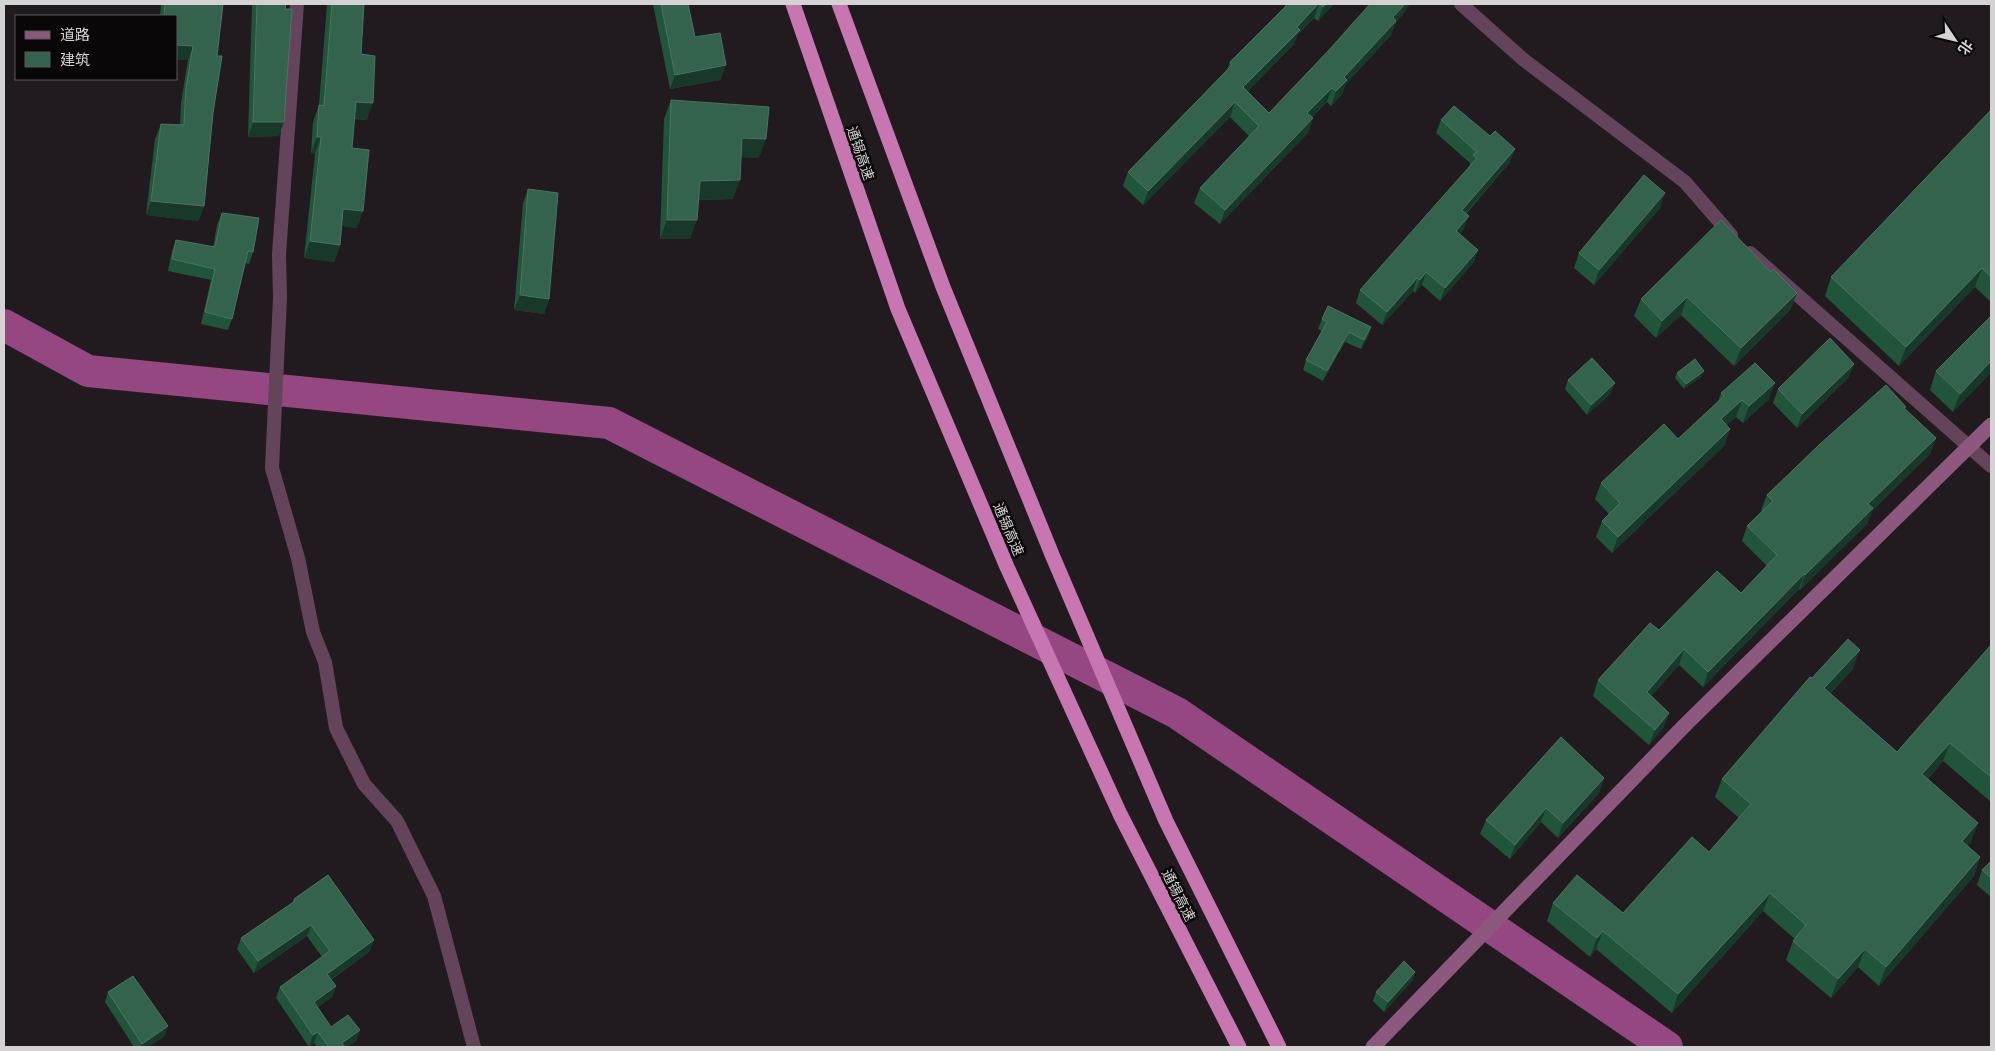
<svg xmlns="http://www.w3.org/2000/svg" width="1995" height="1051" font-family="Manrope,'Noto Sans SC',sans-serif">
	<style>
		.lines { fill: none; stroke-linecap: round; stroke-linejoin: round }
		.river { stroke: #944780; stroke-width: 32 }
		.street { stroke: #64445b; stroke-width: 14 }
		.secondary { stroke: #8c587d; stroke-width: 15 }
		.highway { stroke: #c776b1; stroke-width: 15 }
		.wall { fill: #20553c }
		.shaded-wall { fill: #18382a }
		.building { fill: #33634d; stroke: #4c7462 }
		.labels { text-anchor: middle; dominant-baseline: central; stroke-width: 5; stroke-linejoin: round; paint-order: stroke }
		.street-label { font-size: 14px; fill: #d5d2d4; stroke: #090708 }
	</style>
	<rect width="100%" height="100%" fill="#211b1f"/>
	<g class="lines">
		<path class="river" d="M4,325L88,371L609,423L1177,713L1667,1047"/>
		<path class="street" d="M297,4L279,254L280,298L272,468L298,558L313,632L325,662L336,728L364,784L397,821L434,896L474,1047
			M1461,4L1524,60L1685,182L1731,235
			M1750,253L1991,466"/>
		<path class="secondary" d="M1373,1047L1685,725L1991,425"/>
		<path class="highway" d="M793,4L898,309L1007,567L1120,814L1239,1047
			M839,4L943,287L1053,557L1166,821L1279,1047"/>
	</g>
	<path class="wall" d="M161,4H223L217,56L213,113L204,206L198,221L146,215L155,139L161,124L180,125L181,103L188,60L176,16H160Z
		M252,4H286L279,136L248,137Z
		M327,4H364L361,54L367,120L354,119L352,148L357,228L342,226L340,245L334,262L304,258L315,154L311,153L313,122L319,105Z
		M653,4H688L695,37L726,65L720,80L670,89Z
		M1286,4H1334L1318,21L1314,18L1298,34L1294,44L1247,92L1269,113L1407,9L1396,22L1391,35L1345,85L1342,94L1331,106L1327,102L1312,117L1313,118L1308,133L1220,224L1194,203L1200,188L1249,136L1230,117L1143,205L1123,186L1128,172L1227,70L1230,62L1284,8Z
		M671,100L759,158L741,157L733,199L699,200L690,239H660L664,119Z
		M1991,110V302L1975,287L1899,366L1825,296L1831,277Z
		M1441,120L1510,162L1466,214L1464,229L1460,234L1478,250L1473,263L1440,301L1422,285L1415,293L1413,291L1382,325L1356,303L1360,290L1469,168L1470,163L1436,133Z
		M528,189L549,299L544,314L514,310L523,203Z
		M1660,208L1594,285L1574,268L1579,253Z
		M222,213L253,252L249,264L245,263L232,319L228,330L201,324L211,280L168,271L172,251L176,240L213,247L217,225Z
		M1771,272L1797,293L1790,310L1734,366L1681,315L1656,338L1634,316L1641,299Z
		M1991,316L1953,412L1930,390L1936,371Z
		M1322,319L1368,337L1361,349L1345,342L1323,381L1303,370L1306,360L1322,331L1318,329Z
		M1854,364L1848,378L1797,428L1773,403L1778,389Z
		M1677,373L1702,376L1684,389L1675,378Z
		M1568,380L1611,393L1587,415L1565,389Z
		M1721,393L1769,399L1743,423L1736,417L1726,425L1730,429L1724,446L1612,553L1596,537L1602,521L1609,514L1595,499L1601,483L1678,439L1718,402Z
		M1905,409L1936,438L1930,454L1872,511L1867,524L1800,590L1799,589L1703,687L1679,665L1651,696L1669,713L1663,728L1649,745L1593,696L1598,680L1659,630L1741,593L1767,566L1742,541L1747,526L1762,511L1761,510L1767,495Z
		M1991,645V802L1943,761L1928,779L1971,842L1967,845L1980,857L1974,876L1879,986L1858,967L1831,998L1786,960L1793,941L1795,939L1763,911L1672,1013L1596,949L1590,957L1547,921L1553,903L1623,913L1709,852L1739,818L1715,797L1722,779L1812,678L1853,669L1830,694L1897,752Z
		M1604,778L1599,793L1558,838L1541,822L1510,859L1480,834L1486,820Z
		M1991,861V897L1977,885L1982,870Z
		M294,899L370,951L331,980L336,986L332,997L318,1007L331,1027L360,1030L356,1041L347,1047H317L314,1043L309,1047L276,998L280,987L322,957L307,936L254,973L237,949L241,938L292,903Z
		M1415,972L1412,981L1384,1012L1373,1001L1376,992Z
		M108,992L165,1036L148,1047H134L105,1002Z"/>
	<path class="shaded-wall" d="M1319,4L1314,18L1298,34L1294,44L1238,102L1243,87L1297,27Z
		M1326,4H1334L1318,21L1323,7Z
		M1405,4H1410L1407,9L1396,22L1391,35L1345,85L1342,94L1331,106L1336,91L1344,77L1393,17Z
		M176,45L193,46L188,60H176Z
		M726,65L720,80L670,89L675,75Z
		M1332,88L1327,102L1302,128L1307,113Z
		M356,102L373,103L367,120L350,118Z
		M1235,102L1230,117L1143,205L1148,191Z
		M1313,118L1308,133L1220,224L1225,210Z
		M253,122H284L279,136L248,137Z
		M317,137H321L315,154L311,153Z
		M742,138L766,139L759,158L735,157Z
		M1515,149L1510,162L1457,223L1462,210Z
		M740,180L733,199L693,200L700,181Z
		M1665,193L1660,208L1594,285L1599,270Z
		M151,201L204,206L198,221L146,215Z
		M343,209L363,211L357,228L337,225Z
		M1469,216L1464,229L1451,244L1456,231Z
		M667,220H697L690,239H660Z
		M310,241L340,245L334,262L304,258Z
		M1478,250L1473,263L1440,301L1445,288Z
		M1982,268L1975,287L1899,366L1906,347Z
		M1426,272L1422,285L1415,293L1420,280Z
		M1417,278L1413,291L1382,325L1387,312Z
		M1797,293L1790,310L1734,366L1741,348Z
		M520,295L549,299L544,314L514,310Z
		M1687,297L1681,315L1656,338L1662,321Z
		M1371,327L1368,337L1361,349L1364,340Z
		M1349,332L1345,342L1323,381L1327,371Z
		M1991,361V373L1953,412L1960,394Z
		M1854,364L1848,378L1797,428L1802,414Z
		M1704,371L1702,376L1684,389L1686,384Z
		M1615,383L1611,393L1587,415L1591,405Z
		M1775,383L1769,399L1743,423L1749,406Z
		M1742,400L1736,417L1715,435L1721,419Z
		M1730,429L1724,446L1612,553L1618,537Z
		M1936,438L1930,454L1872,511L1867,524L1800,590L1805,575L1868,504Z
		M1804,574L1799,589L1703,687L1708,672Z
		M1684,649L1679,665L1641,708L1647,692Z
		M1860,650L1853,669L1817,707L1824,688Z
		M1669,713L1663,728L1649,745L1655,730Z
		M1950,743L1943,761L1915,793L1922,774Z
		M1604,778L1599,793L1558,838L1563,823Z
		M1546,808L1541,822L1510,859L1515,845Z
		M1978,823L1971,842L1955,859L1962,841Z
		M1980,857L1974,876L1879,986L1886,967Z
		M1770,893L1763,911L1672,1013L1678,994Z
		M311,925L307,936L254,973L258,961Z
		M1603,931L1596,949L1590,957L1597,938Z
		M374,940L370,951L323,985L327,974Z
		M1865,949L1858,967L1831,998L1838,979Z
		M1415,972L1412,981L1384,1012L1388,1002Z
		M336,986L332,997L310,1013L314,1002Z
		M168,1026L165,1036L148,1047H140L142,1044Z
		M360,1030L356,1041L347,1047H340L342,1043Z
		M318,1032L314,1043L309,1047L313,1035Z"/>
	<path class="building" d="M165,4H223L217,56H222L213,113L204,206L151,201L161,124L184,125L186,88L193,46L176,45V16H164Z
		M257,4H286L285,9H292L284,122H253Z
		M332,4H364L361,54L375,56L373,103L356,102L352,148L369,150L363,211L343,209L340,245L310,241L321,137H317L319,105L324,106Z
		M661,4H688L695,37L720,33L726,65L675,75Z
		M1288,4H1318L1297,27L1300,30L1243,87L1269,113L1329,50L1370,4H1405L1393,17L1396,21L1344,77L1347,80L1336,91L1332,88L1307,113L1313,118L1225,210L1200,188L1259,126L1235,102L1148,191L1128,172L1232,65L1230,62Z
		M1320,4H1326L1323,7Z
		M671,100L769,107L766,139L742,138L740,180L700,181L697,220H667Z
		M1454,106L1490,136L1495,131L1515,149L1462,210L1469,216L1456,231L1478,250L1445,288L1426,272L1420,280L1417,278L1387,312L1360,290L1477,158L1473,155L1477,152L1441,120Z
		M1991,110V277L1982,268L1906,347L1831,277Z
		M1644,175L1665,193L1599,270L1579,253Z
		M528,189L558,193L549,299L520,295Z
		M222,213L259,218L253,252L248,251L232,319L205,312L215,269L172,259L176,240L215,247Z
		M1721,220L1771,272L1773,269L1797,293L1741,348L1687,297L1662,321L1641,299Z
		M1328,306L1371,327L1364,340L1349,332L1327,371L1306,360L1327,322L1322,319Z
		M1991,316V361L1960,394L1936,371Z
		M1830,338L1854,364L1802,414L1778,389Z
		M1592,358L1615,383L1591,405L1568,380Z
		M1695,359L1704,371L1686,384L1677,373Z
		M1755,363L1775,383L1749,406L1742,400L1721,419L1730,429L1618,537L1602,521L1620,503L1601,483L1664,424L1678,439L1724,396L1721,393Z
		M1886,385L1906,407L1904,408L1936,438L1868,504L1873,508L1805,575L1804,574L1708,672L1684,649L1647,692L1669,713L1655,730L1598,680L1650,623L1659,630L1717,571L1741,593L1777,555L1747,526L1773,501L1767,495L1820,444Z
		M1848,639L1860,650L1824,688L1897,752L1991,645V777L1950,743L1922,774L1978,823L1962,841L1980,857L1886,967L1865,949L1838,979L1793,941L1806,925L1770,893L1678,994L1603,931L1597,938L1553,903L1577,875L1623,913L1692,837L1709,852L1751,804L1722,779L1810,677L1812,678Z
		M1561,737L1604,778L1563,823L1546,808L1515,845L1486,820Z
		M1991,861V878L1982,870Z
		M328,875L374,940L327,974L336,986L314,1002L331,1027L348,1015L360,1030L342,1043L345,1047H329L318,1032L313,1035L280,987L330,951L311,925L258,961L241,938L295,901L294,899Z
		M1404,961L1415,972L1388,1002L1376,992Z
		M133,976L168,1026L142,1044L108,992Z"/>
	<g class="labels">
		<g class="street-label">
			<text transform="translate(861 153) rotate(71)">通锡高速</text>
			<text transform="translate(1009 529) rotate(67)">通锡高速</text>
			<text transform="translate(1179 895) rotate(63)">通锡高速</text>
		</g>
	</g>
	<rect width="1995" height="1051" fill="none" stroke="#d5d2d4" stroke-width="10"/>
	<rect x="15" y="15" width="162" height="65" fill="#090708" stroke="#5b585a"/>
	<rect x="25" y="31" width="25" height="8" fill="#8c587d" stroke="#5b585a"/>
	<text x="60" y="40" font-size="15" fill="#d5d2d4">道路</text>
	<rect x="25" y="52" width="25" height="15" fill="#33634d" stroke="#5b585a"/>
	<text x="60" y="65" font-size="15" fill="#d5d2d4">建筑</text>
	<g transform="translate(1955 40) rotate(125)" stroke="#090708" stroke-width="4" paint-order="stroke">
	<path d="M0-4L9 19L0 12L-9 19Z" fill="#d5d2d4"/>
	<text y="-8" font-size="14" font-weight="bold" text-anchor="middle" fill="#d5d2d4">北</text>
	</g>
</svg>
